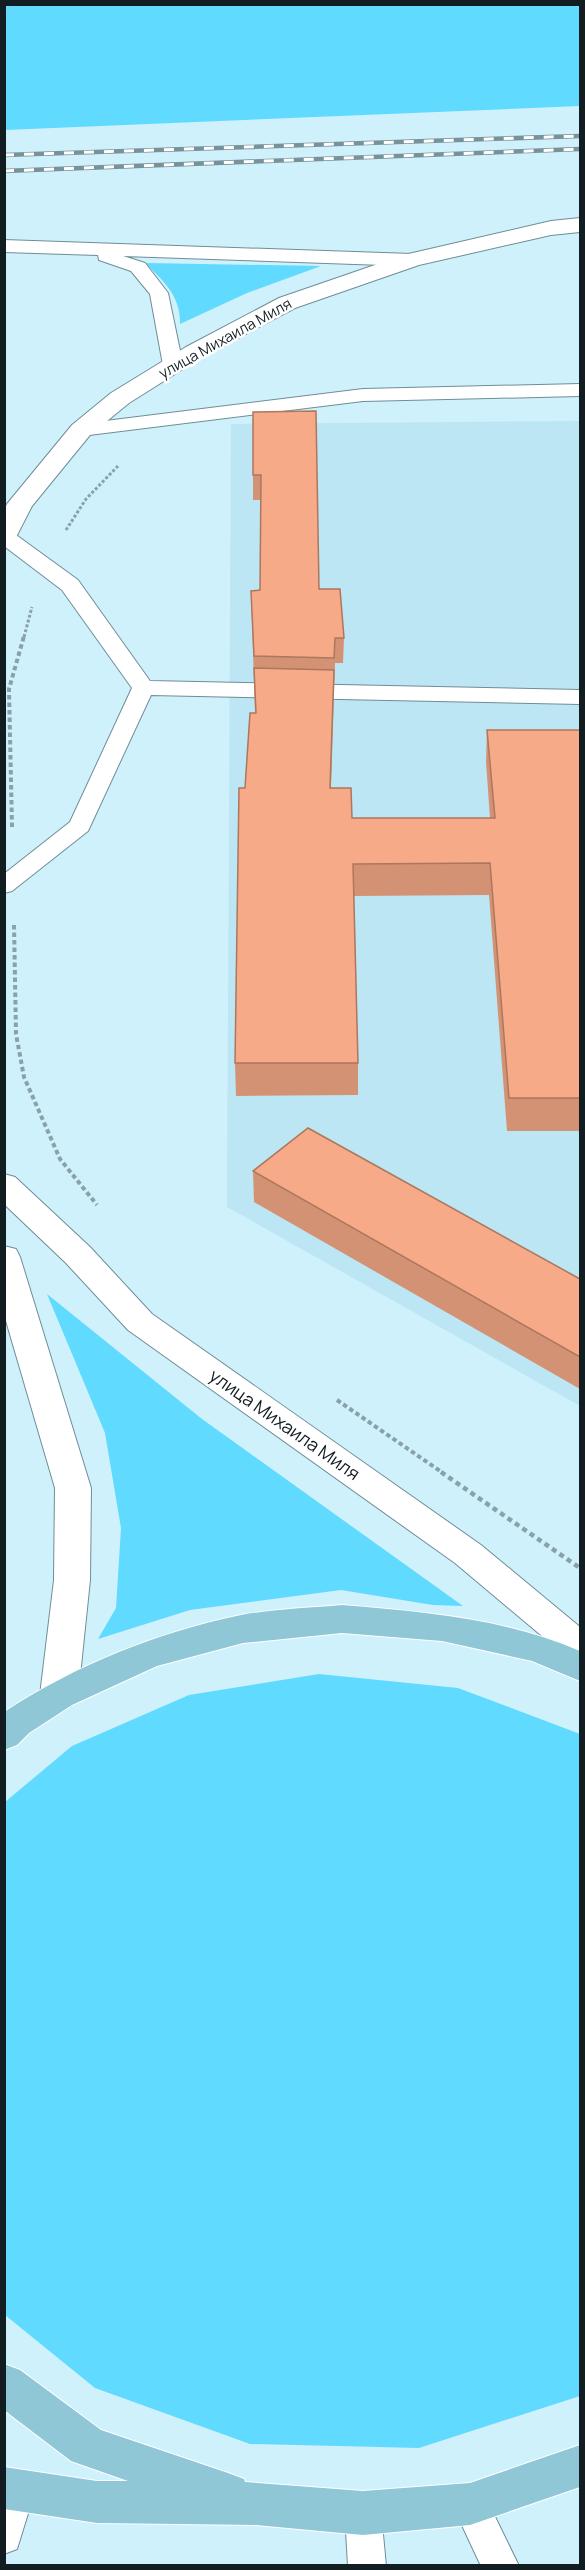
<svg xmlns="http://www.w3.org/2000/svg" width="585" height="2570" font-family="Manrope,sans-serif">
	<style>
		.built { fill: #bce6f4 }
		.green { fill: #60dafe }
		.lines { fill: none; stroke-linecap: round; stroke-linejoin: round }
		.lane-casing { stroke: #6f8d97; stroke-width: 2 }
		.secondary-casing { stroke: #6f8d97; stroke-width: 2 }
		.primary-casing { stroke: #fff; stroke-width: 2 }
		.path-far2 { stroke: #88a1aa; stroke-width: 3; stroke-dasharray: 3 2; stroke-linecap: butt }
		.path-far1 { stroke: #88a1aa; stroke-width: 4; stroke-dasharray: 4.5 3; stroke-linecap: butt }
		.path { stroke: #88a1aa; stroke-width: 4.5; stroke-dasharray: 5 4; stroke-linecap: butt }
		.lane { fill: #fff; fill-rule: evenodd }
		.secondary { fill: #fff; fill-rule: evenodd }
		.primary { fill: #8fc7d6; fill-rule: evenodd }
		.rail-casing { stroke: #799199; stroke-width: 4.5 }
		.rail { stroke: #fff; stroke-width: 3; stroke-dasharray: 10; stroke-linecap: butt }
		.wall { fill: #d49274 }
		.building { fill: #f6aa87; stroke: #ac775e; stroke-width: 1.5 }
		.labels { text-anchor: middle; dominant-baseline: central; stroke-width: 5; stroke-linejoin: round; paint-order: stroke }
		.far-street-label { font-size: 15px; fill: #111d21; stroke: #fff }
		.street-label { font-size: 18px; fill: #111d21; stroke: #fff }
	</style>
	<rect width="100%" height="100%" fill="#cff1fc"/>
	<path class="built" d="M580,421V1406L227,1207L231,424Z"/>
	<path class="green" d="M4,5H580V106L5,130Z
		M145,263L321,266L247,293L180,324C181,297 164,281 145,263Z
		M47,1294L202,1419L463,1606L433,1605L341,1590L190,1610L98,1639L116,1608L121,1528L105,1433Z
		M319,1674L458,1688L580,1734V2396L419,2448L250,2444L95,2388L5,2315V1802L72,1746L189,1695Z"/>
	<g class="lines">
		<defs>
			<path id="lane" d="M4,240L412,254L419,256L421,260L419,264L412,266L123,256L145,263L168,293L183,365L180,369H166L163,365L150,294L131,271L99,260L98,255L4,252Z
				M580,384V396L363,401L81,436L74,434L71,430L74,426L81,424L363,389Z
				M4,530L12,532L78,580L150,681L580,690V704L151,695L88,831L12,891L4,893V874L70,822L132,688L62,590L4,546Z
				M17,2474L30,2479L35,2491L17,2549L4,2554V2478Z
				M470,2486L483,2492L519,2566H481L452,2504L457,2492Z
				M363,2495L376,2501L381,2513L386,2566H348L345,2513L350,2501Z"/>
			<path id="secondary" d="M580,218V232L551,235L419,265L295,308L202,357L129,403L90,435L32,506L13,543L4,546V510L7,504L72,425L111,393L186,347L279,298L404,255L551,221Z
				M4,1174L15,1177L90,1247L152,1314L481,1545L580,1627V1661L567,1657L455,1563L128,1330L66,1263L4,1204Z
				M4,1246L16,1249L20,1257L91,1488L90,1580L78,1695L72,1705L59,1709L46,1705L40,1695L54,1580L55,1488L4,1314Z"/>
			<path id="primary" d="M342,1605C425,1612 503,1618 580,1651V1681L532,1661L442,1641L342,1633L243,1643L157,1666L72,1705L29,1733L17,1745L4,1750V1712C78,1664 156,1633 241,1615C274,1609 309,1608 342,1605Z
				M4,2364L20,2370L101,2430L228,2473L244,2479L245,2482L363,2491L470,2483L580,2445V2487L470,2525L363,2535L256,2525L97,2523L4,2509V2467L97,2481H128L71,2461L4,2410Z"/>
		</defs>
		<use href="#lane" class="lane-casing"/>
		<use href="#secondary" class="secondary-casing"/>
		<use href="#primary" class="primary-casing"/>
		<path class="path-far2" d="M66,530L86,499L118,466
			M24,637L32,607"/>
		<path class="path-far1" d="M12,827L9,689L24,636
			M14,925L16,1034L24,1077L60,1159L97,1205
			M337,1400L443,1473"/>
		<path class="path" d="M441,1472L580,1568"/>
		<use href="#lane" class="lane"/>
		<use href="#secondary" class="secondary"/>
		<use href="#primary" class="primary"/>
		<defs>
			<path id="rail" d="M4,155L580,136
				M4,171L580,149"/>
		</defs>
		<use href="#rail" class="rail-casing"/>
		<use href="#rail" class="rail"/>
	</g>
	<path class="wall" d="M253,412L319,589L344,638L343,663H335L331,788L352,818H490L486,762L487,730H580V1131H507L489,895L354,896L358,1063V1095L236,1096L235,1063L245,788L255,713L251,591L260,590L261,500H253Z
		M253,1171L580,1279V1389L254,1202Z"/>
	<path class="building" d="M316,411L319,589H340L344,638H335L334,658L254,656L251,591L260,590L261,475H253V412Z
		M254,668L334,670L330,788H351L352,818H495L487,730H580V1098H509L490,863L353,864L358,1063H235L239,788H245L250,713H256Z
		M308,1128L580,1279V1357L253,1171Z"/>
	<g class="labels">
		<g class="far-street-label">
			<text transform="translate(225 338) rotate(-29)">улица Михаила Миля</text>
		</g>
		<g class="street-label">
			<text transform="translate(285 1424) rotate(35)">улица Михаила Миля</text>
		</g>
	</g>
	<rect width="585" height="2570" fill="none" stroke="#111d21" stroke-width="12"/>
</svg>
